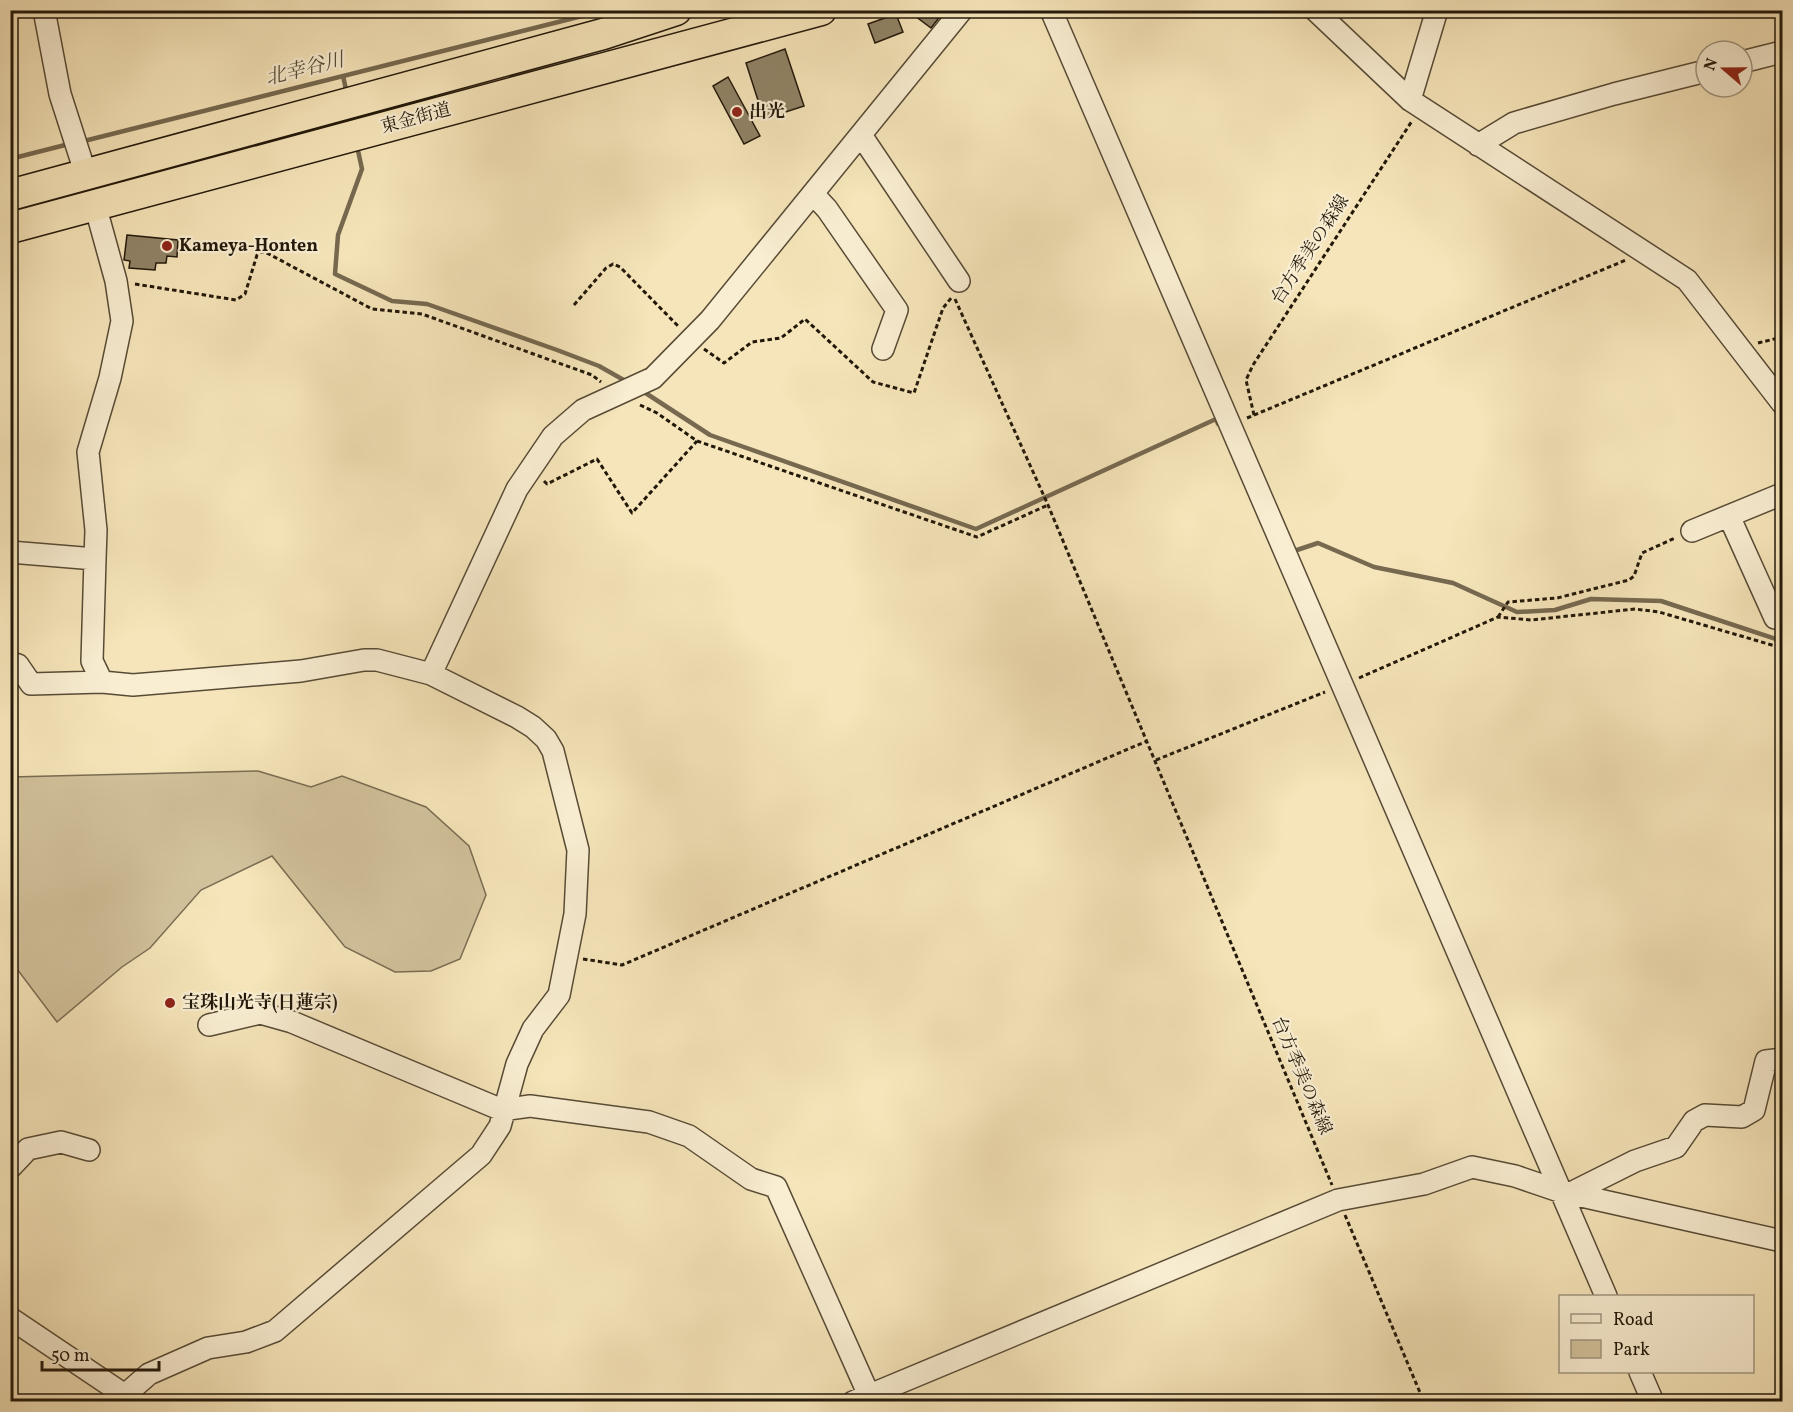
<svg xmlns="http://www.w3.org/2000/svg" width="1793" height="1412" font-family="Vollkorn,'Noto Serif JP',serif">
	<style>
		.green { fill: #d2c29c; stroke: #7a6d53; stroke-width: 1.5 }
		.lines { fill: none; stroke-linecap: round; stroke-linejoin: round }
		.stream { stroke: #766950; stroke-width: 4.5 }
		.building { fill: #908366; stroke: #22180a; stroke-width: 1.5 }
		.minor-casing { stroke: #574b36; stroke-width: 24 }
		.highway-casing { stroke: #22180a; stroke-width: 33 }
		.path { stroke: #22180a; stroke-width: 3; stroke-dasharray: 4.5 3; stroke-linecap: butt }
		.minor { stroke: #f9eed2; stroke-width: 21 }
		.highway { stroke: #f6e5ba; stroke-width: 30 }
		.poi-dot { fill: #8f2418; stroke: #f9eed2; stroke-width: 2 }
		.labels { text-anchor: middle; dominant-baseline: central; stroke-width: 4.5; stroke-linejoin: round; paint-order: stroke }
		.poi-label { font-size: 18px; font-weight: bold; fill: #22180a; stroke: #f9eed2; text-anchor: start }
		.street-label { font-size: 18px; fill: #22180a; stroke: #f9eed2 }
		.water-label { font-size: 20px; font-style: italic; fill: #5a4e38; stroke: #f9eed2 }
	</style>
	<rect width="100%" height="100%" fill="#f6e5ba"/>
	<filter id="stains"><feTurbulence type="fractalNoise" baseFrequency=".00333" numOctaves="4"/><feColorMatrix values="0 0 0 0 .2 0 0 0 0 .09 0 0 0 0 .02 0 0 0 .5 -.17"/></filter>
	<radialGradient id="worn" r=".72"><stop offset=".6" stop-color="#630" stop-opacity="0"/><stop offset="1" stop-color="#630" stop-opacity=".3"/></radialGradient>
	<path class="green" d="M258,771L311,787L342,776L426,807L469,846L486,895L460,959L431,971L395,972L345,947L272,856L201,890L150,948L122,967L57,1022L11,961V777Z"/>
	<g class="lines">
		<path class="stream" d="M343,76L347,94
			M80,142L606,10
			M357,146L362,169L338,235L335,274L392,301L427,304L557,350L599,366L629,383
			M10,159L69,144
			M641,390L710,435L976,529L1216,419L1218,424
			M1291,552L1318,543L1374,567L1453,583L1517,612L1555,610L1591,599L1661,601L1782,641"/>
	</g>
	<path class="building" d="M907,10H945L931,28Z
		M896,14L903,32L875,43L868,24Z
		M785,49L804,106L764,119L746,63Z
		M728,77L760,136L744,144L713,86Z
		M127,235L178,240L177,257L167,256L166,263H156L155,270L129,268L130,261L124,260Z"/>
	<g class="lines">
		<defs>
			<path id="minor" d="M44,10L60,94L86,175
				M1051,10L1606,1296
				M1315,10L1410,100L1687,280L1782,403
				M1742,62L1782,52
				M1410,100L1437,10
				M861,135L959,281
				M1478,145L1514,123L1614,94L1706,71
				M813,194L827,209L897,310L883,349
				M95,205L116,281L122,321L110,378L88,452L96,530L95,559
				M1729,516L1775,618
				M1692,531L1782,494
				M10,552L95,559L92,661L102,682L133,685L301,671L364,660H377L431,674L517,717L533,727L546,739L553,751L578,850L575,914L559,995L533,1029L517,1064L500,1126L481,1155L275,1331L246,1342L208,1348L149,1374L126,1394
				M10,663L18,665L31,684L102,682
				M431,674L517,489L553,436L583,410L653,378L710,320L962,10
				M209,1025L260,1013L292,1022L502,1110L530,1106L649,1122L689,1136L751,1179L776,1187L872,1402
				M10,1168L28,1149L61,1142L89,1150
				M1571,1193L1635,1161L1676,1147L1694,1121L1705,1115L1742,1117L1754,1110L1766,1061L1782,1059
				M10,1318L135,1402
				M1640,1372L1653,1402
				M853,1402L1338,1200L1424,1184L1472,1167L1515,1176L1559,1191L1782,1241"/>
			<path id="highway" d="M10,195L603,34L676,10
				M10,228L821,10"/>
		</defs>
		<use href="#minor" class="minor-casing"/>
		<use href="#highway" class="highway-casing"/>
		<path class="path" d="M135,284L236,300L245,294L257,255L260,252H265L372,309L422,314L592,375L601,382
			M955,299L1048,505L1332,1185
			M574,305L606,268L613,264L620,267L679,327
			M1758,343L1782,337
			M704,349L724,363L752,342L781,338L805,319L873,382L914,393L943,308L952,297
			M640,405L657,413L697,441L977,537L1048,505
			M1254,415L1246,380L1253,365L1412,121
			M1247,418L1626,260
			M544,481L547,484L597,459L632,513L697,441
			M1498,617L1508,602L1557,598L1629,580L1634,576L1642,553L1675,538
			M1359,678L1498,617L1531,620L1635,609L1659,612L1782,648
			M1156,760L1325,692
			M583,959L622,965L1147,741
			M1345,1215L1424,1402"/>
		<use href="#minor" class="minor"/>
		<use href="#highway" class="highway"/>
	</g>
	<g class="poi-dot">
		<circle cx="737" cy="112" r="6"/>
		<circle cx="167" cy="246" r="6"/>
		<circle cx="170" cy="1003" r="6"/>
	</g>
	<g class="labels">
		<g class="poi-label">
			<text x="749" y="112">出光</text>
			<text x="179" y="246">Kameya-Honten</text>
			<text x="182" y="1003">宝珠山光寺(日蓮宗)</text>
		</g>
		<g class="street-label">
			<text transform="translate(416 119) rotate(-15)">東金街道</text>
			<text transform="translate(1311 250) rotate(-57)">台方季美の森線</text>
			<text transform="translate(1301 1076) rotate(67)">台方季美の森線</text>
		</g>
		<g class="water-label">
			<text transform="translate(305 70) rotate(-14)">北幸谷川</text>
		</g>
	</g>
	<rect width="1793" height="1412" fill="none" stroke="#f6e5ba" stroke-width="36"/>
	<rect x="12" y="12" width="1769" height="1388" fill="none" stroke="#22180a" stroke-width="3"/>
	<rect x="18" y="18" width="1757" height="1376" fill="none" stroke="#22180a" stroke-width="1.5"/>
	<rect x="1559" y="1295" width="195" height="78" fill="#f9eed2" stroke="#a39882" stroke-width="1.5"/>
	<rect x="1571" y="1314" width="30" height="9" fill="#f9eed2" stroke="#a39882" stroke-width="1.5"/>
	<text x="1613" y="1325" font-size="18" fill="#22180a">Road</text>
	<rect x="1571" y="1340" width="30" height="18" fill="#d2c29c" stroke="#a39882" stroke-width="1.5"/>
	<text x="1613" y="1355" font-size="18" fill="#22180a">Park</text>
	<g transform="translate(1724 69) rotate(290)"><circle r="28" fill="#f9eed2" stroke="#a39882" stroke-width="1.5"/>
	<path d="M0-4.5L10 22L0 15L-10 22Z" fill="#8f2418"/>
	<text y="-9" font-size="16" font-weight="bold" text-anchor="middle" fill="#22180a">N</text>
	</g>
	<path d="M42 1361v9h117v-9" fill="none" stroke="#22180a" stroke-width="3"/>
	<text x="51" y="1361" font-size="18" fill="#22180a" stroke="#f9eed2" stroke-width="4.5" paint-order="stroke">50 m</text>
	<rect width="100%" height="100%" filter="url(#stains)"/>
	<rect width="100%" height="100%" fill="url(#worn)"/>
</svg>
